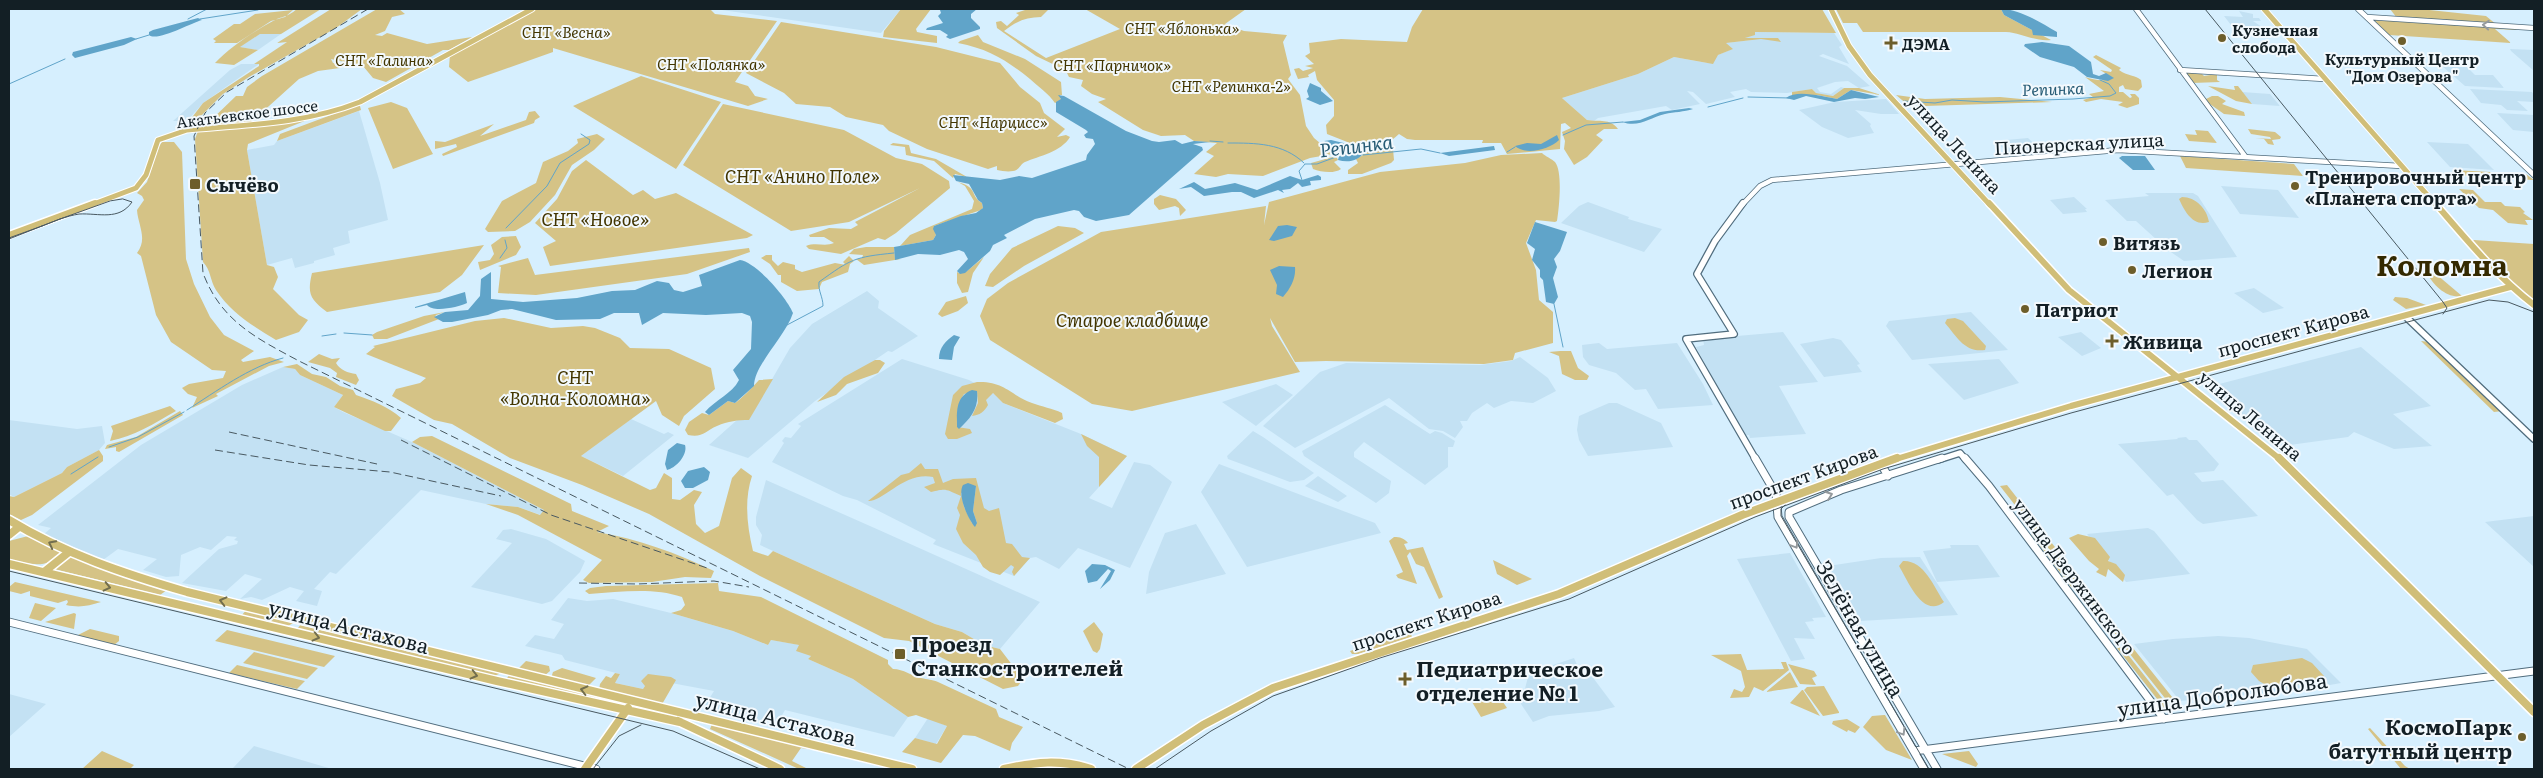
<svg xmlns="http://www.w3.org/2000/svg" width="2543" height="778" font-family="Literata,serif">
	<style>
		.built { fill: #c3e1f3 }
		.green { fill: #d5c386; fill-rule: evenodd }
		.water { fill: #60a4c9 }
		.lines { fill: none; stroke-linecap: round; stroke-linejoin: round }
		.stream { stroke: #60a4c9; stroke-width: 1 }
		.minor-far2-casing { stroke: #516d7e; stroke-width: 6 }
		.minor-far1-casing { stroke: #516d7e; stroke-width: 8 }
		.minor-casing { stroke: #516d7e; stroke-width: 9 }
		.major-far2-casing { stroke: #fff; stroke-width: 7 }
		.major-far1-casing { stroke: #fff; stroke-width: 9 }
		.major-casing { stroke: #fff; stroke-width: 11 }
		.minor-far2 { stroke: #fff; stroke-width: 4.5 }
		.minor-far1 { stroke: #fff; stroke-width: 5.5 }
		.minor { stroke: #fff; stroke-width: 7 }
		.major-far2 { stroke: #d0be78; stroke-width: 5 }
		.major-far1 { stroke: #d0be78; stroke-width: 6 }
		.major { stroke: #d0be78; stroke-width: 8 }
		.tram { stroke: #495961; stroke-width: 1 }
		.rail { stroke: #495961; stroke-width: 1; stroke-dasharray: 8 4; stroke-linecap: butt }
		.oneway { stroke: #959a9d }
		.oneway2 { stroke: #726e4e }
		.poi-dot { fill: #6d5e2b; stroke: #f3f9fd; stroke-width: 2 }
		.labels { text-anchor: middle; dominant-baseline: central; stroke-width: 4; stroke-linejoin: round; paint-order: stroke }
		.far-park-label { font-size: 15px; font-style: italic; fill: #423500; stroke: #f3f9fd }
		.far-poi-label { font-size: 15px; font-weight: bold; fill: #131f25; stroke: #f3f9fd; text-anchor: start }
		.far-street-label { font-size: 15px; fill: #131f25; stroke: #f3f9fd }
		.far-water-label { font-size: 16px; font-style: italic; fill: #265b75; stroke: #f3f9fd }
		.street-label { font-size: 18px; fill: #131f25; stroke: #f3f9fd }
		.park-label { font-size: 18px; font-style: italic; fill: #423500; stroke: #f3f9fd }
		.poi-label { font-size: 18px; font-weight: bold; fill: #131f25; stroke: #f3f9fd; text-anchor: start }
		.water-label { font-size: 19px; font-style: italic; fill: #265b75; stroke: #f3f9fd }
		.near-street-label { font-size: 21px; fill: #131f25; stroke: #f3f9fd }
		.near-poi-label { font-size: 21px; font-weight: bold; fill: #131f25; stroke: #f3f9fd; text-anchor: start }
		.town-label { font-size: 28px; font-weight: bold; fill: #342900; stroke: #f3f9fd }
	</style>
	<rect width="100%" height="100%" fill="#d6effe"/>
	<path class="built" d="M715,9H901L881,33Z
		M2239,11L2253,14V18H2264H2259L2261,21H2253L2262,27L2231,25L2224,16L2243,17Z
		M1754,32L1834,33L1842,45L1839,47L1849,64L1823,54L1819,56L1847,66L1870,86L1859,88L1848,81L1835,82L1817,88L1820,92L1831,94L1841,87L1844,88L1833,96L1816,93L1812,89L1787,93L1751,92L1746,89L1730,92L1735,97L1706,104L1693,92L1687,91L1700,104L1672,110L1666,106L1598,118L1594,121L1587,120L1562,98L1638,74L1674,57L1707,63L1718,55L1732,49L1725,43L1752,40L1744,37L1754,34Z
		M260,34H281L258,50L239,47Z
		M2510,49L2534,50V71L2511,51Z
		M241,64H259L203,103L187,121H173L230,70Z
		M2442,66L2467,67L2475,75H2493L2504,88L2465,86Z
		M2470,89L2532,92L2534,95V102L2517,101L2528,111L2507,110L2501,105L2481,103Z
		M2242,92L2270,94L2280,106L2252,104Z
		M1886,99L1899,114H1881L1855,110L1871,124L1870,126L1874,133L1848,138L1822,127L1799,110L1835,102Z
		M359,111L380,183L388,220L348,231L350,243L333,248L335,255L314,261V263L295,268L292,258L267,265L247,150L274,145L277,141Z
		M2497,113L2534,115V132L2513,130Z
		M2028,138L2045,154L2012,157L1996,141Z
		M2427,142L2468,144L2494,170L2450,167Z
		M2221,186L2278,190L2299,218L2240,214Z
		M2145,193H2193L2198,196L2237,257L2184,261L2168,250L2136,221H2127L2105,200L2149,196Z
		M2074,197L2087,209H2085L2087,212L2063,214L2050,200Z
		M1588,202L1629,217L1628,219L1662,229L1644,252L1561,223L1579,206Z
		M2254,288L2284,308L2263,313L2234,293Z
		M867,291L879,301L878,308L918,336L892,352L888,351L815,401L748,458L709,445L737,420L749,419L790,348L812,324Z
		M1971,312L2008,350L1912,360L1886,326L1889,321Z
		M1783,332L1818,382L1779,386L1806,434L1750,438L1749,435H1744L1696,347L1704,345L1703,339Z
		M2081,332L2101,348L2082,356L2058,337Z
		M1833,338L1841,340L1860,364L1857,365L1862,372L1824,377L1800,344Z
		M1599,343L1607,349L1677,343L1703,384L1713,405L1658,409L1646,389L1635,390L1616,373L1589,365L1583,357L1582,345Z
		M2361,347L2431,406L2393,414L2432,446L2394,449L2354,432L2348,437L2282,446L2208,387Z
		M1520,357L1548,378L1556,391L1533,403L1511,401L1494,408L1487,403L1472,413L1467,421H1460L1463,427L1455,438L1443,431L1429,429L1389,398L1295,448L1263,426L1320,372L1346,363L1480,365L1511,361Z
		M902,359L969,380L993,393L1003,403L1081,434L1127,456L1089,498L1112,508L1134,462L1150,465L1172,482L1130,568L1078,548L1059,569L1036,557L1030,558L1014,576L933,544L936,540L857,500L843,496L772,462L784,443L782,441L785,437L791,438L801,426L798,424Z
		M1999,359L2019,383L1964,400L1928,364Z
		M283,367L295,369L300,375L343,395L334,407L343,412L412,442L544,510L541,515L518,507L486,504L421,490L336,574L330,572L314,589L322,591L317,606L296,601L304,591L290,587L262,600L251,597L240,599L262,579L245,574L226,591L182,583L219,549L237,544L238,541L234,540L237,537L227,536L211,550L200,547L181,555L179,576L166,577L143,570L157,559L118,549L103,560L44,534L51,528L38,525L141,445L242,385Z
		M1276,384L1293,395L1256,426L1222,402Z
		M1609,403H1617L1661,423L1673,447L1588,456L1579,440L1577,430L1579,416Z
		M1385,405L1430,434L1435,431L1442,433L1455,441L1453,447H1448V467L1425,485L1364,442L1354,452V457L1391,481L1389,493L1376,503L1304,456L1302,451Z
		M631,419L664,434L668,432L674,435L623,476L581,456Z
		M9,420L77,429L102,426L105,443L99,450L67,467L62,473L14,497L9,494Z
		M1253,431L1263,437L1314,473L1304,480L1290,482L1228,459L1227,456Z
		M2186,437L2189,440H2197L2219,464L2214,471L2194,473L2202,482L2223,480L2258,516L2203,524L2197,520L2173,494L2167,496L2118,444L2178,439L2177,438Z
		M1219,464L1375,523L1381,533L1247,567L1201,492Z
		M1318,476L1347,496L1338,502L1305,486Z
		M766,480L879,530L1040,602L1000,649L984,645L962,632L935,624L760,545L762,535L756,525V517Z
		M2534,516V567L2485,522Z
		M1196,524L1226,574L1146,594L1149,572L1165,533Z
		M2148,528L2154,531L2190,574L2126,582L2087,534Z
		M511,529L546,539L585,561L580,572L552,601L542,604L471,587L512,543L496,539L503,530Z
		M1950,545H1978L2000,577L1937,582L1923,551L1951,548Z
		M1790,553L1826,617L1812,618L1814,621L1805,622L1815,639L1794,638L1805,659L1791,661L1737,559Z
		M1920,557L1958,615L1861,621L1828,566L1881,558Z
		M568,598L587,601L613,599L671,613L733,631L768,645L771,640L800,645L811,656L808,659L853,679L908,717L894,737L785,710L777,724L704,707L714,691L650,679L643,689L615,683L620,674L565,660L562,655L525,646L535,635L554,639L564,624L551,620Z
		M2218,636L2249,638L2307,649L2341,683L2313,688L2180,701L2134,644L2173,639Z
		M1574,658L1583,678L1591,675L1615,707L1599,711L1549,716L1533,722L1521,704L1529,673Z
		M9,694L46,704L9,737Z
		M928,718L947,726L936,744L915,738Z
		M254,746L332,769H232Z"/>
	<path class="green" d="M297,9H321L281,34H260L240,47L258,50L234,65L215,63C230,47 253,32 273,21C282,16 286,18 297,9Z
		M331,9H362L336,28L249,77L223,94L202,115L190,120L203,103L259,66V64H254L287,42L277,43Z
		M377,9H399L405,14L392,17L385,31L375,35L382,36L387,33L427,44L472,37L449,50H443L386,82L373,78L363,66L331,59L333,63L343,65L340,68L318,71L299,79L249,124L223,127L220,123L209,122L236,96H243L247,87L262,76Z
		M534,9H710L715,14L777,21L735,82L748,86L755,96L768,99L748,106L553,48V52L468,82L449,67L450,54Z
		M901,9H931L916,29L917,32L937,36V43L883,37L884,31Z
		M1028,9H1049L1041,17C1026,17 1015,22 1004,31L1046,58L1120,29L1085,9H1246L1225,24L1244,31L1287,35L1283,42L1291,75L1288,79L1300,95L1306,126L1314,138L1333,154L1310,158L1263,176L1228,174L1216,177L1194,174L1196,172L1214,156L1206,152L1217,143L1194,141L1185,135L1161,136L1143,130L1098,102L1106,99L1092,94L1081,86L1083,80L1069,77L1064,67L1061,68L1036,56L997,28L996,22L1001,21L1007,26L1019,15L1016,13Z
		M1423,9H1822L1836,33L1755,32V35L1745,38H1778L1781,42L1761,39L1726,43L1733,49L1718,55L1713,64L1674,57L1638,74L1562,98L1587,120C1599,122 1610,118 1618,129H1604L1596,135L1603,140L1587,157L1574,165L1564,149L1565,141L1562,132L1571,128L1565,123L1561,124L1560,149L1507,154L1501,143H1482L1483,140H1415L1407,139L1399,134C1390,143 1380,146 1367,146L1372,150L1393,149L1394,160L1391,163L1362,174H1348V170L1358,163L1356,159L1363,155L1360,147L1327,134L1326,125L1334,116V100L1317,80L1315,71L1308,75L1309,77L1298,79L1294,69L1299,68L1303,71L1313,68L1305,66L1314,64L1305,56L1310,53L1309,43L1341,39L1407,42L1412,27Z
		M1836,9H2001L2004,15L2051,40C2035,42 2022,33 2006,32H1863L1857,23H1843Z
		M2390,9H2420L2486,16L2497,25L2397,18Z
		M293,10L285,17L271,21L237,43H214L216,41L213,39L234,24H240L255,14Z
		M2374,20L2515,28L2517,30L2495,29L2511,43L2389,35Z
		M781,22L936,47L1000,63L1020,87L1040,103L1044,113L1065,129L1057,137L1066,135L1070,137C1061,152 1039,156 1025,162C1020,164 1020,170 1013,171C1008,172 1002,171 997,170V166L988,169L927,149L889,131L883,125L846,117L830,107L796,104L784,93L746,73Z
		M978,35L983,42L1025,59L1061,82L1062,95H1060L1061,100L1055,103C1048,93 1040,88 1030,79C1006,60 989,49 958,43L960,41Z
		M2096,55L2121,68L2119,70C2127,76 2136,75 2141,80L2142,87L2138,91L2125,89L2123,85L2119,87V92H2123L2130,98L2132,97L2130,94H2135L2139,98V104L2127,108L2118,105L2123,102L2101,99L2086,102L2083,100L2093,97L2089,94L2104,91L2085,77C2094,80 2105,82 2113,78L2100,70L2111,72L2112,70L2093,57Z
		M2184,72L2202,74L2204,76L2217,74V80L2220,82L2192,83Z
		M641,76L721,102L676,169L573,106Z
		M2208,86L2235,90L2234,86H2238L2252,104L2236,101Z
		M1844,88H1859L1881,95L1851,90L1837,99L1817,95H1792V92L1812,89L1816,93L1833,96Z
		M1896,95L1925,99L2000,97L2052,102L1925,106L1916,104L1908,105Z
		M2212,96H2218L2226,101L2222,104L2244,112L2245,116L2224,114L2207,102L2206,99Z
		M391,102L407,108L433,154L393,169L368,108Z
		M723,104L844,130L896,158L922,164L949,181L950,188L896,233L885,240L878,238L841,254L809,249L806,246C816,242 825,247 834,243L824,237H810L809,235L829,228L851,229L858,225L855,222L920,188L849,222L791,231L683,165Z
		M358,105L360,106L361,110L277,141L280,134Z
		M535,111L540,117L535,120L534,123L443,156L442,154L457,147L456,144L435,149V141L445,142L494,124L480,136L526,120L529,112Z
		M307,120L248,144L247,150L267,265L274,267L278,277L273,289L299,315L308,320L299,332L276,340C253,326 231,313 216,290C210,281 211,270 203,262L195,139L198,131Z
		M2248,129L2275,132L2281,137L2280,139L2272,140L2274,145L2268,144L2264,139L2255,138L2271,139L2270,137L2251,134Z
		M2195,130L2208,131L2217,143L2189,141L2185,134L2197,135Z
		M597,134L605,139L594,150L572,165L555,195L530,222L515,231L488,232L485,229L502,201L536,183L543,162L568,151L578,143L577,139Z
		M162,142H174L182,152L186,259L194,284L210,317L224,335L254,351L241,360L243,362L270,357L284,362L269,366L216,394L218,396L192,408L197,397L188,394L182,388L189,384L223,378L226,371L212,370L171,342L156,315L141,256L137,253C148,239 138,225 137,210L144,200L142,196L137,193L147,182L159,146Z
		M893,143L909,145L911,153L936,159L967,177L955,174L953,178L934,161L906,155L905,147L890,145Z
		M1542,153C1545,156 1552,159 1555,162C1563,172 1559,208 1557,221L1555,222L1536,220L1526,243L1536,270L1539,300L1553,312V343L1515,353L1513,360L1484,364L1326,361L1295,362L1270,318L1272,326L1300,372L1132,411L1092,404L990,340L980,316L987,299L1008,283L1101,232L1266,206L1264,225L1269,202L1380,172L1465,163L1501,155Z
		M1336,156L1338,160L1334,162L1341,169C1334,174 1321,172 1313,169L1311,163Z
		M2180,156L2294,164L2303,176L2186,168Z
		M586,160L633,195L643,190L655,199L676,193L753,235L747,238L550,266L543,247L556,241L535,223L557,199L572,171Z
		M2454,170L2526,174L2534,180L2459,175Z
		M958,182C979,188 969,195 982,203L983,208L981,210L934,226L936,235L933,240L900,246L910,235L972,209L974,201L965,186Z
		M2459,189L2473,190L2485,202H2501L2505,206L2520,207L2525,212L2523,213L2533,220H2525L2528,225L2508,223L2493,210L2479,208Z
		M1160,195L1176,199L1186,210L1180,216L1179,208L1175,206L1159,210L1154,204V199Z
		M2182,197C2196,197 2207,209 2209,222C2193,227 2185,212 2179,199Z
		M1058,226L1075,228L1084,233L1024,266L993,287L985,286L990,274L1012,248Z
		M516,236L521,247L516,255L480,270L478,262L490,260L494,254L491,245L502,237Z
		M2474,240L2534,244V300L2505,278L2472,241Z
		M484,245L462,275L440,292L327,312C310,299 307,294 312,273Z
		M866,247H894L895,259H901L864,265L856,259L862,258L863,255L849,254L854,249Z
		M749,248L750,252L687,274L536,295L498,293L501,267L498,266L528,258L535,275Z
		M766,255H772V260L778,266L783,262L795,265V269L802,272L835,263L846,265L843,262L849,256L854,261L850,264L848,272L822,282L819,289L797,291L781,282V275H778L770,264L761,258Z
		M984,257L973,273L968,292L962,293L957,283V271L958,273L967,271Z
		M2427,273L2436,274L2462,296C2447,299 2433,285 2427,273Z
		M966,296L968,303L958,311L942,317L938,314L946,302Z
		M2395,297L2407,298L2426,305L2406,309L2393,300Z
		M445,312L436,315L435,317L439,319L387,339H374L372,335L377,332L424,316Z
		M504,318L551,328L583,326L595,328L620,338L630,348L669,349L711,368L715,389L684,416L679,426L662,415L656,401L581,456L650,490L656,488L664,473L672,478V499L680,500L694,490L702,492L694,505L696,524L705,533L719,526L732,478L741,468L752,476C744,500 747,526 753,551L768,556L773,551L935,624L962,632L984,645L1000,649L1023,679L1018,686L1003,689L909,641L884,638L760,576L649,514L582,485L510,458L452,424L434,420L392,396L396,389L420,383L426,378L366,354L375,347L373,346L475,321Z
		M1955,318L1963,321L1986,346L1985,350C1965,353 1957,337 1945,323L1947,319Z
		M2421,341L2429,342L2503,411L2494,412Z
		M1560,351H1571L1578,368L1589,376L1587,380H1575L1562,374L1559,356L1549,352Z
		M319,354L332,359L340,358L336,363C340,370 348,373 356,374L359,380L356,385L336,377L337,373L330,368L308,362Z
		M875,360H880L885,363L878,373L847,384L836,395L817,402L844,377Z
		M297,364L312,374L326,377L340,386L353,390L356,395C371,400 389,407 401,418L391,431H385L334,407L343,395L300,375L295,369L283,367Z
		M773,379L749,420C738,420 728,421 717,426C705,431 703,438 688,435L685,430L689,422L702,413L709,415L728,401L735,403C741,399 753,387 759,380Z
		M977,382C1005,381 1010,395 1032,403C1042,407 1052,408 1062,413L1063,419L1055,423L1003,403L993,393L986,400L988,405C984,412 980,415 972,416L978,403L977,391L964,394C957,405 957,414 957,427L970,429L972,433L957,439H948L945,434L953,395L962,386Z
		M170,406L176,411C153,424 135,436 110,441L113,431L111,426Z
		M180,411L183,415L119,452L116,451V447L105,449L107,445L136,437Z
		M1081,434L1127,456L1099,487V457L1087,446Z
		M432,436L571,504L572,511L609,526L597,532C639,539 676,553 714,571L711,578L685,577L652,582L589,583L583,580L602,560L518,515L486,504L518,507L540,515L544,510L412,442L420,437Z
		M99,450L103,456V461L32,515L21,520L9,514V496L14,497L62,473L67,467Z
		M921,463L925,469H938L943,483L953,479L976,478L984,508L989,511L999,508L1006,543L1012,544L1022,557L1030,558L1014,576L1012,572L1014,567L1011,565L1000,575L990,572L983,567L976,555L963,543L956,529L960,515L957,508L961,496C945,489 947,488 931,492L924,487L935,483L933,477C905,471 883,502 868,501L901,475L909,473ZM976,486L973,511L977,523H972L964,507L961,493Z
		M2007,485L2043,531L2036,532L2000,486Z
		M2044,533L2086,587L2080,588L2037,534Z
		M2031,534H2035L2076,588H2072Z
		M2078,534L2095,538L2110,557L2108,561L2116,564L2125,575L2123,582L2108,569L2106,577L2096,572L2099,569L2089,561L2069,538Z
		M28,536L60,550V553C46,571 28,563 9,559V541Z
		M1394,537C1400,537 1404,538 1408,543L1404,544L1407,550L1423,547L1443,597L1439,599L1424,567L1416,564L1410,552L1407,556L1417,584L1398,578L1396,575L1403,572L1389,541Z
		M70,556H72L167,590L160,595L54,569Z
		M1493,560L1532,579L1517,585L1497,574Z
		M1903,561C1924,560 1934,587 1944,602C1923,619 1908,581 1899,566Z
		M15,582L101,602C88,606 80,608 66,605L68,602L67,600L58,603L30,596V591L21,594L9,591V587Z
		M718,583L719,591L761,597L888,660V664L893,669C904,669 911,676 921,678C928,680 931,679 938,682L996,709L999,717L1023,727L1012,743L1010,751L975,736L963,735L941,763L902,752L915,738L937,744L947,726L916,715L908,717L853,679L808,659L811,656L796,651L799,645L771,640L768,645L733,631L671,613L681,610L685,605L682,597C653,587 620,592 589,594L585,591L590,588L606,586Z
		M2089,600H2096L2127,640H2120Z
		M35,603L56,608L41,621L29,618Z
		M247,609L295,622L288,626L242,615Z
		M74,613L76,614L74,629L45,622Z
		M1094,622L1103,634L1100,649L1097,653L1093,651L1083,631Z
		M302,623L499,672V674L494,676L297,629Z
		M90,629L119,636V641L114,645L76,636Z
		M227,630L335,656L324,667L215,641Z
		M1410,631L1412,637L1358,654H1352L1350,651Z
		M2129,643L2180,707L2168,702L2122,644Z
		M2122,647L2170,708L2165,709L2117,648Z
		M254,652L318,668L307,679L243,663Z
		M1741,654L1747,670L1784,669L1781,662H1786L1789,670L1763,691L1754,687L1749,697L1730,698L1734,689L1742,692L1745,687L1741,671L1711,655Z
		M2302,658L2312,663L2324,676L2323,681L2271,688L2259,681L2251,672L2253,665Z
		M526,661L549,666L550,671L544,676L518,669Z
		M1788,664L1814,671L1817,676L1812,678L1816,685L1800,684Z
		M237,665L305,681L297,689L229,673Z
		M562,668L596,678L587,687L551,678L553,672Z
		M1790,672L1798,687L1766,692Z
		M615,673L620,674L615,683L643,689L645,686L641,681L648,674L671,677L676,680L661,706L599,690L600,684L606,676L611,678Z
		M510,674L626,703V704L622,706L507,678Z
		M1824,686L1839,712V713L1823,716L1804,690L1807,687Z
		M1802,690H1803L1820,716L1790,703Z
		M1497,693L1507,708L1481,717L1472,702Z
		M1884,715H1885L1912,760L1886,750L1863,727L1872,716Z
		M1847,719L1860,727L1855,733L1848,730L1847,732L1832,724L1833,721Z
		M712,724L834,753L801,748L792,761L808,769H799L710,729Z
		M2370,728L2405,766L2410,769H2401L2368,729Z
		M102,751L134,765L130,769H82Z
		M1969,751L1978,764L1976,767L1942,754Z"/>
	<path class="water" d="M942,9H977L971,14V18L980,27V29L950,39L946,37L948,35L940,30H926L927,28L943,23L938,16L941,13L940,10Z
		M2001,9C2020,9 2041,23 2057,32V37L2033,35L2032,30L2004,15Z
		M198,18L202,20C191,23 157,42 149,35V32L153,30Z
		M131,37L137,39L124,45L75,58L72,55L73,52Z
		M2042,42L2069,46L2091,62L2093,74L2099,76L2106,73L2114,78L2108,81L2087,77L2074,67L2040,57L2024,46L2025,44Z
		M1310,83L1321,88V91L1333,101L1320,105L1306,99L1309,97L1307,91Z
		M1851,90L1879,97L1865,99L1855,98L1834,102L1806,96L1794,100L1786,98C1797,89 1824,97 1837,99Z
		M1058,95L1064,96L1126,131L1152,141L1159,142L1175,140L1182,144L1194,141L1210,142L1193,144L1202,147L1203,150L1129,215L1096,221L1084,217L1079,211L1074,210L1035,219L1004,235L1007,238L993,245L990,251L965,273L960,274L957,271L968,259L964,252L959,250L940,255L918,254L895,260L894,247L933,240L936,235L933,229L934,226L961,216L976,213L983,208L982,203L978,200L969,184L956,181L953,175L1000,180L1019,176L1032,178L1086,160L1087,155L1095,144L1093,139L1086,138L1084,135L1088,132L1086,130L1056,112V102L1061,99Z
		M1689,108L1693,109C1684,112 1674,112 1665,114C1649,118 1639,128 1622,122L1640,120L1660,112Z
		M1557,135L1559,140C1550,149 1526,156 1515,146L1527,143L1541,144Z
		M1331,140L1360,147L1364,152C1359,161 1348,163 1338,160L1340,153L1324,141Z
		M1494,146L1495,150L1449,156L1440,153Z
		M2122,156H2145L2155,170H2133L2119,158Z
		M1318,175L1321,177V180L1310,181L1311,185L1302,187L1298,183L1290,189L1282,190L1284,193L1278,190L1254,198L1241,192H1232L1204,196L1191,187L1179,189L1194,182L1205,189L1235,183L1257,190L1290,176L1302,180Z
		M1535,222L1567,232L1560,251L1554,259L1557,267L1553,278L1558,297L1554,304L1546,302L1543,280L1540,277V270L1532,260L1535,249L1527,243Z
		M1287,225L1297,227L1292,236L1274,241L1269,240L1278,226Z
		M740,260C756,262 787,298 793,313C785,337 754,365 754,386L735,403L728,401L709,415L705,412C715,400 732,394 739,380L733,370L751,349L752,322L750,316L742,313L706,315L663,313L642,325L639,313H614L600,319L556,320L512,309L501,310L488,315L452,322H443L434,317L445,312L468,310L480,296L481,279L491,272V299L523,302L577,298L612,291L635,290L657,281L669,283L674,290L683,292L702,286L699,275Z
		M1279,266L1295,267C1296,278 1291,288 1283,297L1276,294L1277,285L1270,270Z
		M465,292L467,303C459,307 433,313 427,305L415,308V307Z
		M954,335L960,337L954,347L952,360L939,359C939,347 946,341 954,335Z
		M972,390L977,391C979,408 971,418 959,429L957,427C957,412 955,397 972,390Z
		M677,443L685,445C688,455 676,468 667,470L665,464L668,450Z
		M704,467L710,472L708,480L693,488H685L681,481L688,471Z
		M968,483L976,486L973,511L977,523L975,527C968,519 957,495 963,485Z
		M1092,564L1105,565L1115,570L1110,580L1100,589L1111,571L1108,569L1097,581L1088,583L1085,571Z"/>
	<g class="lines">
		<path class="stream" d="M188,19L207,9
			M200,19L258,10
			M136,39L149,35
			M9,84L65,59
			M1748,97L1789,98
			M1904,101L1935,103L1952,100L1985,102L2073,99L2110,96L2116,93L2109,84L2100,80
			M1708,107L1743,98
			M1563,135L1586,125L1623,122
			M1210,141L1223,142
			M1228,143C1256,143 1283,143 1304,163
			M1507,152L1515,147
			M1363,155L1421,149L1440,153
			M1302,180L1299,171L1305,164H1317L1336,157
			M506,228L547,186L560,163L589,144L590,140L581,134
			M500,258L507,248L505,240
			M1554,304L1563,347
			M787,325L823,306C823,297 818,291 819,282C851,259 854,257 894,253
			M344,333L372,335
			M322,336L336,334
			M187,410C217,391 249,367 283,358
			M109,447L138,437L184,412
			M71,474L98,457"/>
		<defs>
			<path id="minor-far2" d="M2136,9L2245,156
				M2358,9L2534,175
				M2367,17L2534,28
				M2180,70L2324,79
				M1742,205L1760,186L1772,180L2118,150L2401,166"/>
			<path id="minor-far1" d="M1743,203L1715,241L1697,274L1734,334L1686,339L1756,460
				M2406,317L2534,439
				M1938,460L1960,453L1966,460"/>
			<path id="minor" d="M1755,458L1776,494L1778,517L1924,769
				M1965,458L1989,486L2164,719
				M1881,464L1888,476
				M9,622L596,769
				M1914,751L2534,671
				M1937,769L1789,517V512L1841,490L1942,458"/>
			<path id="major-far2" d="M1831,9L1849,46L1870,75L1990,205
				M2264,9L2436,205
				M91,205L136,188L146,175L158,140L187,130C246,125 304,124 360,102L532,9"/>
			<path id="major-far1" d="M1989,203L2069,290L2281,460
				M2435,203C2466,239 2496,276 2534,305
				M9,235L95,203
				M1893,460L2071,406L2510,287"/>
			<path id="major" d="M2279,458L2534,712
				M9,520C65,554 125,574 187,592L912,769
				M9,535L19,527
				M9,564L497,681L680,722
				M44,572L69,552
				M678,721L780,769
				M585,769L628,708
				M1004,769C1035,762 1060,759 1091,769
				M1136,769L1203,725L1273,688L1559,594L1742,515L1897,458"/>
		</defs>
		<use href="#minor-far2" class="minor-far2-casing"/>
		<use href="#minor-far1" class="minor-far1-casing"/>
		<use href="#minor" class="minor-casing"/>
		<use href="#major-far2" class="major-far2-casing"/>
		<use href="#major-far1" class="major-far1-casing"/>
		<use href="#major" class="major-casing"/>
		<use href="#minor-far2" class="minor-far2"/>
		<use href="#minor-far1" class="minor-far1"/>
		<use href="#minor" class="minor"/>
		<use href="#major-far2" class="major-far2"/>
		<use href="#major-far1" class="major-far1"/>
		<use href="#major" class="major"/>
		<path class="tram" d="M2205,9L2443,302L2447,308L2443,314
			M123,199L132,202C119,221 99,213 79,214C73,215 66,217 60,219L110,201Z
			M42,226L60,219
			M42,226L60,219
			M9,238L42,226
			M9,239L42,226
			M1785,505L1781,509V516L1929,769
			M9,571L673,731L760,769
			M593,769L619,736L641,725
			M1155,769L1211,731L1273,696L1380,658L1569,599L1755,517L1883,469L2071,413L2489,300L2508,302L2534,312"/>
		<path class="rail" d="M368,9L227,92L205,113L194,136L203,273C221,321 256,338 299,361L1129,769
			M229,432L377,464
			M401,440L551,515L710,569
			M215,450L309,465L390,472L501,496
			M579,583L637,584L714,581L749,587"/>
	</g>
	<defs><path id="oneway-chevron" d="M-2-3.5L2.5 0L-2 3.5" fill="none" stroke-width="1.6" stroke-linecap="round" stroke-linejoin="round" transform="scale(1.25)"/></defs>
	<g class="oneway">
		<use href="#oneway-chevron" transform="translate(2486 25) rotate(-176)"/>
		<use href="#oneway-chevron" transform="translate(1829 495) rotate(-20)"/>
		<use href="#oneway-chevron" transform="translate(1795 545) rotate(59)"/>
		<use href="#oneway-chevron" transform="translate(1902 732) rotate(59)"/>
	</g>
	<g class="oneway2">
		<use href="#oneway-chevron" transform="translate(52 544) rotate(-153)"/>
		<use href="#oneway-chevron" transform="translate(107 587) rotate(13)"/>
		<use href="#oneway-chevron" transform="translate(223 601) rotate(-166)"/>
		<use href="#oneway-chevron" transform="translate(316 637) rotate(14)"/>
		<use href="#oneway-chevron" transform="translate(474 675) rotate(14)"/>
		<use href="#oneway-chevron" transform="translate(584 690) rotate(-166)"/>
	</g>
	<g class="poi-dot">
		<circle cx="2222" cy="38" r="5"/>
		<circle cx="2402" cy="41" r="5"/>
		<path d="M1888.5 35.5h5v5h5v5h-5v5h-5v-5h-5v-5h5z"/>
		<rect x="189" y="178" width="12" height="12" rx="2.5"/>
		<circle cx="2295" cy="186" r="5"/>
		<circle cx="2103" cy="242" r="5"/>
		<circle cx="2132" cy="270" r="5"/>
		<circle cx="2025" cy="309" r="5"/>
		<path d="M2109.5 333.5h5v5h5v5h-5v5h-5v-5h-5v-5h5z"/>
		<rect x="894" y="648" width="12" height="12" rx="2.5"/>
		<path d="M1402.5 671.5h5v5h5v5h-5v5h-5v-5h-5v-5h5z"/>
		<circle cx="2522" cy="737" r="5"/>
	</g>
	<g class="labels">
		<g class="far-park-label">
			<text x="1182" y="27">СНТ «Яблонька»</text>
			<text x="566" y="31">СНТ «Весна»</text>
			<text x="384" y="59">СНТ «Галина»</text>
			<text x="711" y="63">СНТ «Полянка»</text>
			<text x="1112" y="64">СНТ «Парничок»</text>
			<text x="1231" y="85">СНТ «Репинка-2»</text>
			<text x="993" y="121">СНТ «Нарцисс»</text>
		</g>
		<g class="far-poi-label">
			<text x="2232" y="29">Кузнечная<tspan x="2232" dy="17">слобода</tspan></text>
			<text x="1902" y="43">ДЭМА</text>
			<text x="2402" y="58" text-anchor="middle">Культурный Центр<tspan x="2402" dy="17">"Дом Озерова"</tspan></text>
		</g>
		<g class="far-street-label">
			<text transform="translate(247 113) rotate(-7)">Акатьевское шоссе</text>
		</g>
		<g class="far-water-label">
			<text transform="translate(2053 88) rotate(-2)">Репинка</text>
		</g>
		<g class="street-label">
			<text transform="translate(1955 143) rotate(47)">улица Ленина</text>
			<text transform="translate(2079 143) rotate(-3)">Пионерская улица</text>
			<text transform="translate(2293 330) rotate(-15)">проспект Кирова</text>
			<text transform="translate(2251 415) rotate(40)">улица Ленина</text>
			<text transform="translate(1803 476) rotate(-20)">проспект Кирова</text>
			<text transform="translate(2075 576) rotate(53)">улица Дзержинского</text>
			<text transform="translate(1426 620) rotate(-18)">проспект Кирова</text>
		</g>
		<g class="park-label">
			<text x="802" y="175">СНТ «Анино Поле»</text>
			<text x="595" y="218">СНТ «Новое»</text>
			<text x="1132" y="319">Старое кладбище</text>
			<text x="575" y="376">СНТ<tspan x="575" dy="21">«Волна-Коломна»</tspan></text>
		</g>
		<g class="poi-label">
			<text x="2305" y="176">Тренировочный центр<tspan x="2305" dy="21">«Планета спорта»</tspan></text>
			<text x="206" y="184">Сычёво</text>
			<text x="2113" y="242">Витязь</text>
			<text x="2142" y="270">Легион</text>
			<text x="2035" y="309">Патриот</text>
			<text x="2123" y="341">Живица</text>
		</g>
		<g class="water-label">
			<text transform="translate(1356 145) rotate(-7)">Репинка</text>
		</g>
		<g class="near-street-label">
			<text transform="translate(349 625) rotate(14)">улица Астахова</text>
			<text transform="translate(1862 628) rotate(60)">Зелёная улица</text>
			<text transform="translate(2222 693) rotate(-8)">улица Добролюбова</text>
			<text transform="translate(776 717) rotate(14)">улица Астахова</text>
		</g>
		<g class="near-poi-label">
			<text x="911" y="642">Проезд<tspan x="911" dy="24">Станкостроителей</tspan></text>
			<text x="1416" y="667">Педиатрическое<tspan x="1416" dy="24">отделение № 1</tspan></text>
			<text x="2512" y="725" text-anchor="end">КосмоПарк<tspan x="2512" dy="24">батутный центр</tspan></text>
		</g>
		<g class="town-label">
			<text x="2442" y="264">Коломна</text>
		</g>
	</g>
	<rect width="2543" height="778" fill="none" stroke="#131f25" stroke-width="20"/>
</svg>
